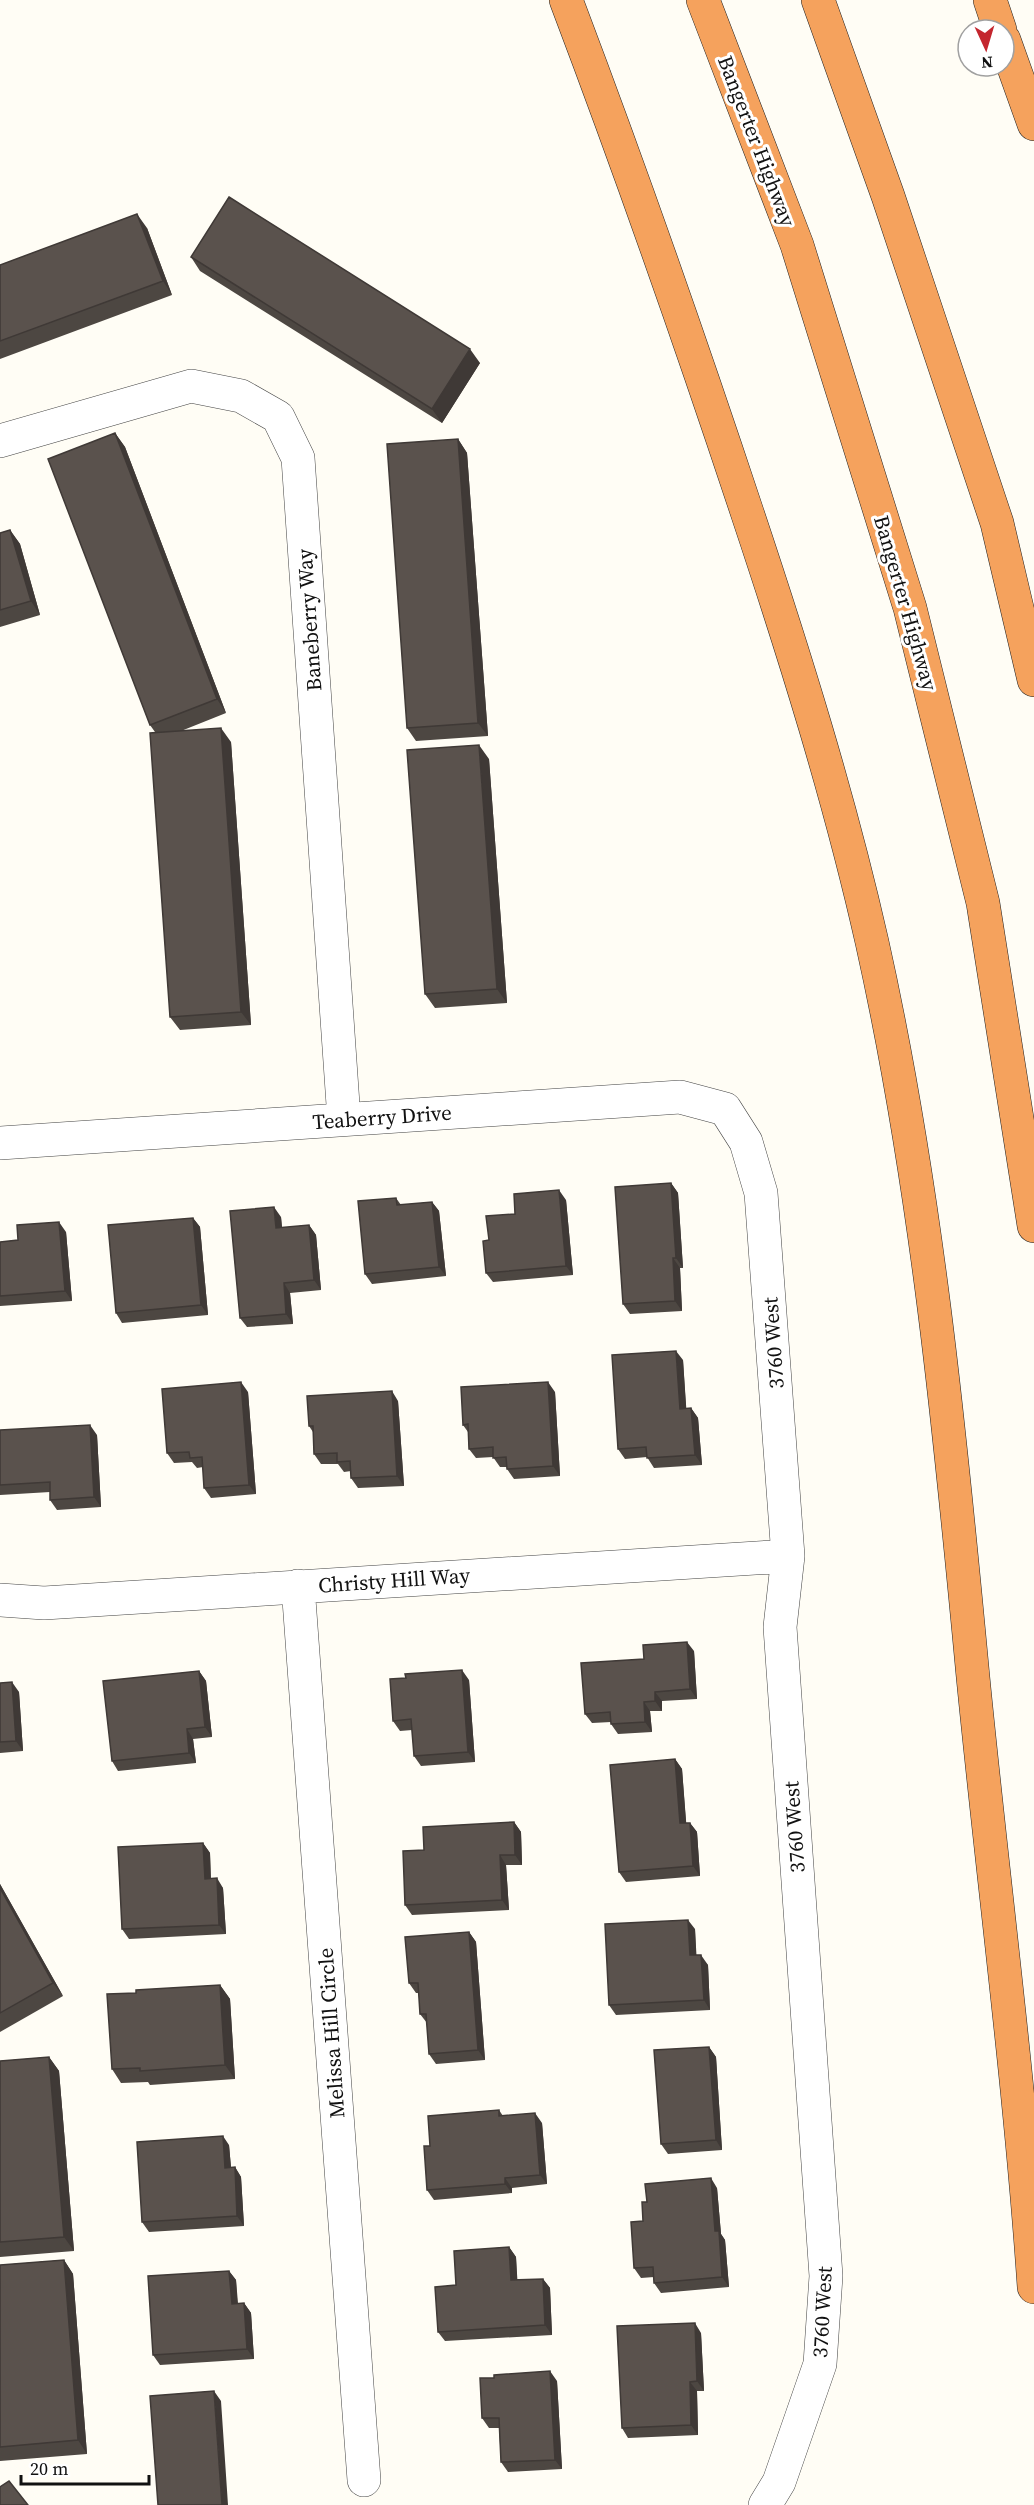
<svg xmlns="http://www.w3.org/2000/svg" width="1034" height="2505" font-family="'Source Serif 4',serif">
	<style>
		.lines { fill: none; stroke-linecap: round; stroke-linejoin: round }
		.minor-casing { stroke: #444; stroke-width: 34 }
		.motorway-casing { stroke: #222; stroke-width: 34 }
		.minor { stroke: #fff; stroke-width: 33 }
		.motorway { stroke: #f5a25d; stroke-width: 33 }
		.wall { fill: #4d4742 }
		.shaded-wall { fill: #3f3936 }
		.building { fill: #5a524d; stroke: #3f3936; stroke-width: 1.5 }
		.labels { text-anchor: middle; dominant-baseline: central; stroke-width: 6; stroke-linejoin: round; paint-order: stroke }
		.street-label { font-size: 21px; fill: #111; stroke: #fff }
	</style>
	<rect width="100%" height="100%" fill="#fffdf5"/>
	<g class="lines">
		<defs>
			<path id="minor" d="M0,441L191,386L241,396L278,417L298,458L344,1119
				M0,1143L680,1097L725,1109L746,1142L761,1193L788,1556L780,1627L826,2276L820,2364L779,2482L765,2505
				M298,1586L364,2480
				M0,1600L44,1603L788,1556"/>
			<path id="motorway" d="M566,0C630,169 690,340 747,512C794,653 839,796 872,942C926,1184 950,1431 973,1677C993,1881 1020,2083 1034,2287
				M703,0L797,245L910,608L983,903L1034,1226
				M818,0L888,196L997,523L1034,680
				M990,0L1000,30
				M1004,40L1034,124"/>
		</defs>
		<use href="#minor" class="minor-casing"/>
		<use href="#motorway" class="motorway-casing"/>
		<use href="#minor" class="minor"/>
		<use href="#motorway" class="motorway"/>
	</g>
	<path class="wall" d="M147,228L172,295L0,359V265Z
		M191,257L480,363L442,423L200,271Z
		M115,433L125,447L226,713L181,731L231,742L251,1025L180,1030L170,1017L155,732L150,725Z
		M458,439L467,453L488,736L416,741L407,728Z
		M10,530L20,544L40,615L0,627V533Z
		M489,759L507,1003L435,1008L425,994Z
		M671,1183L678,1193L683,1268H680L682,1311L630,1314L623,1304Z
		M396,1198L401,1205L432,1202L439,1211L446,1276L372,1284L365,1274Z
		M566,1200L573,1275L493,1282L486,1273L489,1240L515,1214Z
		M281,1217L282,1228L309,1225L316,1235L321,1290L290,1293L293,1324L247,1327L240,1318Z
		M193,1218L200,1227L208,1315L122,1323L116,1313Z
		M66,1232L72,1301L0,1306V1242L18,1240Z
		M683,1360L686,1408H691L698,1418L702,1465L654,1468L647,1457L625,1459L618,1449Z
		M248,1392L256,1494L211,1498L204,1488L203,1467L197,1468L192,1462L174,1463L167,1453Z
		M555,1392L560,1476L514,1479L507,1469V1467H500L493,1457L476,1458L469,1449L468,1432L463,1425Z
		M398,1401L404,1486L358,1488L351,1478V1471L344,1472L338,1464H321L314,1454L313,1432L309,1426Z
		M0,1430L97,1435L101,1507L57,1510L50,1500V1492L0,1495Z
		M694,1651L697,1699L662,1701V1711H650L652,1732L618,1734L611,1724V1722L592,1723L585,1714L644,1659Z
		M199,1671L206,1681L212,1737L193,1739L196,1763L118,1771L112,1761Z
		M469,1680L475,1762L421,1766L414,1756L412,1730L400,1731L393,1721Z
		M0,1683L19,1692L23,1751L0,1753Z
		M675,1759L682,1769L686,1823H690L697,1832L700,1876L626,1882L619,1872Z
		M514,1822L521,1832L522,1865H506L509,1910L412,1915L405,1905L424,1850Z
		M203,1843L210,1853L211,1879L223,1888L226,1934L129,1939L122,1929Z
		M0,1884L63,1996L0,2032Z
		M695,1929L696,1955L708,1965L710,2010L616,2015L609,2005Z
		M469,1932L476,1942L485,2060L436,2064L429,2054L427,2023L420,2014L419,1993H416L409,1983Z
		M220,1985L230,1999L235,2079L150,2085L148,2082L121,2083L112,2069L136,1993Z
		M709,2047L716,2057L722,2150L668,2154L661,2144Z
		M49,2057L59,2071L74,2251L0,2257V2061Z
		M499,2110L503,2116L542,2123L547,2184L512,2188V2193L434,2200L427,2190L430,2146Z
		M229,2145L231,2168L235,2167L241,2177L244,2226L149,2232L142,2222Z
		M717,2188L721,2234L725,2240L729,2287L661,2293L654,2283V2277L641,2278L634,2268L647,2202Z
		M509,2247L516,2257L517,2280L543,2279L550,2288L552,2335L445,2341L438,2332Z
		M64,2260L73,2274L87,2454L0,2461V2265Z
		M229,2271L236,2280L238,2303H244L251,2313L254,2359L160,2365L153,2355Z
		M701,2333L704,2391H697L698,2435L628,2438L622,2428Z
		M557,2381L562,2469L508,2472L501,2462L499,2428H489L482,2418Z"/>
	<path class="shaded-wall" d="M137,214L147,228L172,295L163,281Z
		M470,349L480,363L442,423L432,409Z
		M115,433L125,447L226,713L217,699Z
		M458,439L467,453L488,736L478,723Z
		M10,530L20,544L40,615L31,601Z
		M221,728L231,742L251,1025L241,1012Z
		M479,745L489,759L507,1003L497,989Z
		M671,1183L678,1193L683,1268L676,1258Z
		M559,1190L566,1200L573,1275L566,1266Z
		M432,1202L439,1211L446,1276L439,1267Z
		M274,1207L281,1217L283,1238L276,1228Z
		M193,1218L200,1227L208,1315L201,1305Z
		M59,1222L66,1232L72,1301L65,1291Z
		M309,1225L316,1235L321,1290L314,1280Z
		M673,1258L680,1268L682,1311L675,1301Z
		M284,1283L290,1293L293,1324L286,1314Z
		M676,1351L683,1360L687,1419L680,1409Z
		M241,1382L248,1392L256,1494L249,1485Z
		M548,1382L555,1392L560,1476L553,1466Z
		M392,1391L398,1401L404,1486L397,1476Z
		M691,1408L698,1418L702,1465L695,1455Z
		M90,1425L97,1435L101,1507L94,1497Z
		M687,1642L694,1651L697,1699L690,1689Z
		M462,1670L469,1680L475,1762L468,1752Z
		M199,1671L206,1681L212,1737L205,1727Z
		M12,1682L19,1692L23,1751L16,1741Z
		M655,1692L662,1701V1711L655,1701Z
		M644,1702L650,1711L652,1732L645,1722Z
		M187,1729L193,1739L196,1763L189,1753Z
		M675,1759L682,1769L687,1833L680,1823Z
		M514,1822L521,1832L522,1865L515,1855Z
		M690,1823L697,1832L700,1876L693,1866Z
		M203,1843L210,1853L211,1889L205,1879Z
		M500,1855L506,1865L509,1910L502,1900Z
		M217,1878L223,1888L226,1934L219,1925Z
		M0,1884L63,1996L53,1983L0,1888Z
		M688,1920L695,1929L697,1965L690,1955Z
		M469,1932L476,1942L485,2060L478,2050Z
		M701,1955L708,1965L710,2010L704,2000Z
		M220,1985L230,1999L235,2079L225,2065Z
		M709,2047L716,2057L722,2150L716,2140Z
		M49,2057L59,2071L74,2251L64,2237Z
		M535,2113L542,2123L547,2184L540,2175Z
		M223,2136L229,2145L232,2178L225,2168Z
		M235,2167L241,2177L244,2226L237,2216Z
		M505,2178L512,2188V2193L505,2184Z
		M711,2178L717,2188L721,2234L725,2240L729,2287L722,2277L715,2231Z
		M509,2247L516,2257L518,2290L511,2280Z
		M64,2260L73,2274L87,2454L78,2440Z
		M229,2271L236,2280L238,2314L232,2304Z
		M543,2279L550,2288L552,2335L545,2325Z
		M244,2303L251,2313L254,2359L247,2349Z
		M695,2323L701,2333L704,2391L697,2381Z
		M550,2371L557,2381L562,2469L555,2460Z
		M690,2382L697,2391L698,2435L691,2425Z
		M214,2391L221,2401L228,2505H222Z"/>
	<path class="building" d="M229,197L470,349L432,409L191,257Z
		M137,214L163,281L0,341V265Z
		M115,433L217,699L150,725L48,459Z
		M458,439L478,723L407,728L387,444Z
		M10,530L31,601L0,610V533Z
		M221,728L241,1012L170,1017L150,733Z
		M479,745L497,989L425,994L407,750Z
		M671,1183L676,1258H673L675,1301L623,1304L615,1187Z
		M559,1190L566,1266L486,1273L483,1241L489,1240L486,1216L515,1214L514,1194Z
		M396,1198L397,1205L432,1202L439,1267L365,1274L358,1201Z
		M274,1207L276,1228L309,1225L314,1280L284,1283L286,1314L240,1318L230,1211Z
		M193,1218L201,1305L116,1313L108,1225Z
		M59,1222L65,1291L0,1296V1242L18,1240L17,1225Z
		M676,1351L680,1409L691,1408L695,1455L647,1458L646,1447L618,1449L612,1355Z
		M241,1382L249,1485L204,1488L202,1457L190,1458L189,1452L167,1453L162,1389Z
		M548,1382L553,1466L507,1469L506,1457L493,1458V1447L469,1449L468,1424L463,1425L461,1387Z
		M392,1391L397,1476L351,1478L350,1461L337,1462V1453L314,1454L313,1426H309L307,1396Z
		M90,1425L94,1497L50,1500V1482L0,1485V1430Z
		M687,1642L690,1689L655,1692V1701L644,1702L645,1722L611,1724L610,1712L585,1714L581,1663L644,1659L643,1645Z
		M462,1670L468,1752L414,1756L411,1719L393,1721L390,1679L406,1678L405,1674Z
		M199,1671L205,1727L187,1729L189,1753L112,1761L103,1681Z
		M12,1682L16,1741L0,1742V1683Z
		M675,1759L680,1823H690L693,1866L619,1872L610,1765Z
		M514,1822L515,1855H500L502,1900L405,1905L403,1851L424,1850L423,1827Z
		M203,1843L205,1879L217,1878L219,1925L122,1929L118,1847Z
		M0,1888L53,1983L0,2013Z
		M688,1920L690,1955H701L704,2000L609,2005L605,1924Z
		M469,1932L478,2050L429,2054L426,2014H420L418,1983H409L405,1937Z
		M220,1985L225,2065L140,2071V2068L112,2069L107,1994L136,1993V1990Z
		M709,2047L716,2140L661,2144L654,2050Z
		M49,2057L64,2237L0,2242V2061Z
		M499,2110V2116L535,2113L540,2175L505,2178V2184L427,2190L424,2146H430L428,2116Z
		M223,2136L225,2168L235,2167L237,2216L142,2222L137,2142Z
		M711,2178L715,2231H719L722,2277L654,2283L653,2267L634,2268L631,2222L643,2221L642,2202H647L645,2184Z
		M509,2247L511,2280L543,2279L545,2325L438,2332L435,2287L456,2285L454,2251Z
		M64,2260L78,2440L0,2447V2265Z
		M229,2271L232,2304L244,2303L247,2349L153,2355L148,2276Z
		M695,2323L697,2381L690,2382L691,2425L622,2428L617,2326Z
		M550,2371L555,2460L501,2462L499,2418H482L480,2378H494V2375Z
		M214,2391L222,2505H158L150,2396Z
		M9,2481L28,2505H0V2487Z"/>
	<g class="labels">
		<g class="street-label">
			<text transform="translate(757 141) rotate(69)">Bangerter Highway</text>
			<text transform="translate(906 603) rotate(74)">Bangerter Highway</text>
			<text transform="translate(309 620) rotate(-94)">Baneberry Way</text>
			<text transform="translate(382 1117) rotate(-4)">Teaberry Drive</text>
			<text transform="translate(773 1343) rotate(-94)">3760 West</text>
			<text transform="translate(394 1580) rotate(-4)">Christy Hill Way</text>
			<text transform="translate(794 1827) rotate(-94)">3760 West</text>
			<text transform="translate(331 2033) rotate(-94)">Melissa Hill Circle</text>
			<text transform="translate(822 2312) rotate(-87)">3760 West</text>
		</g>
	</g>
	<g transform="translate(986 48) rotate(176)"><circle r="28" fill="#ffffff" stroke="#a0a0a0" stroke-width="1.5"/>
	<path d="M0-4.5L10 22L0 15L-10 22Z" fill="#c4262e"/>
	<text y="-9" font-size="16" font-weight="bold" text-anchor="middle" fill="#111111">N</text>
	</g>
	<path d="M21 2475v9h128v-9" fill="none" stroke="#111111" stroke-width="3"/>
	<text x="30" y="2475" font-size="18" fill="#111111" stroke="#ffffff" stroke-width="4.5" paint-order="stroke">20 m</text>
</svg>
